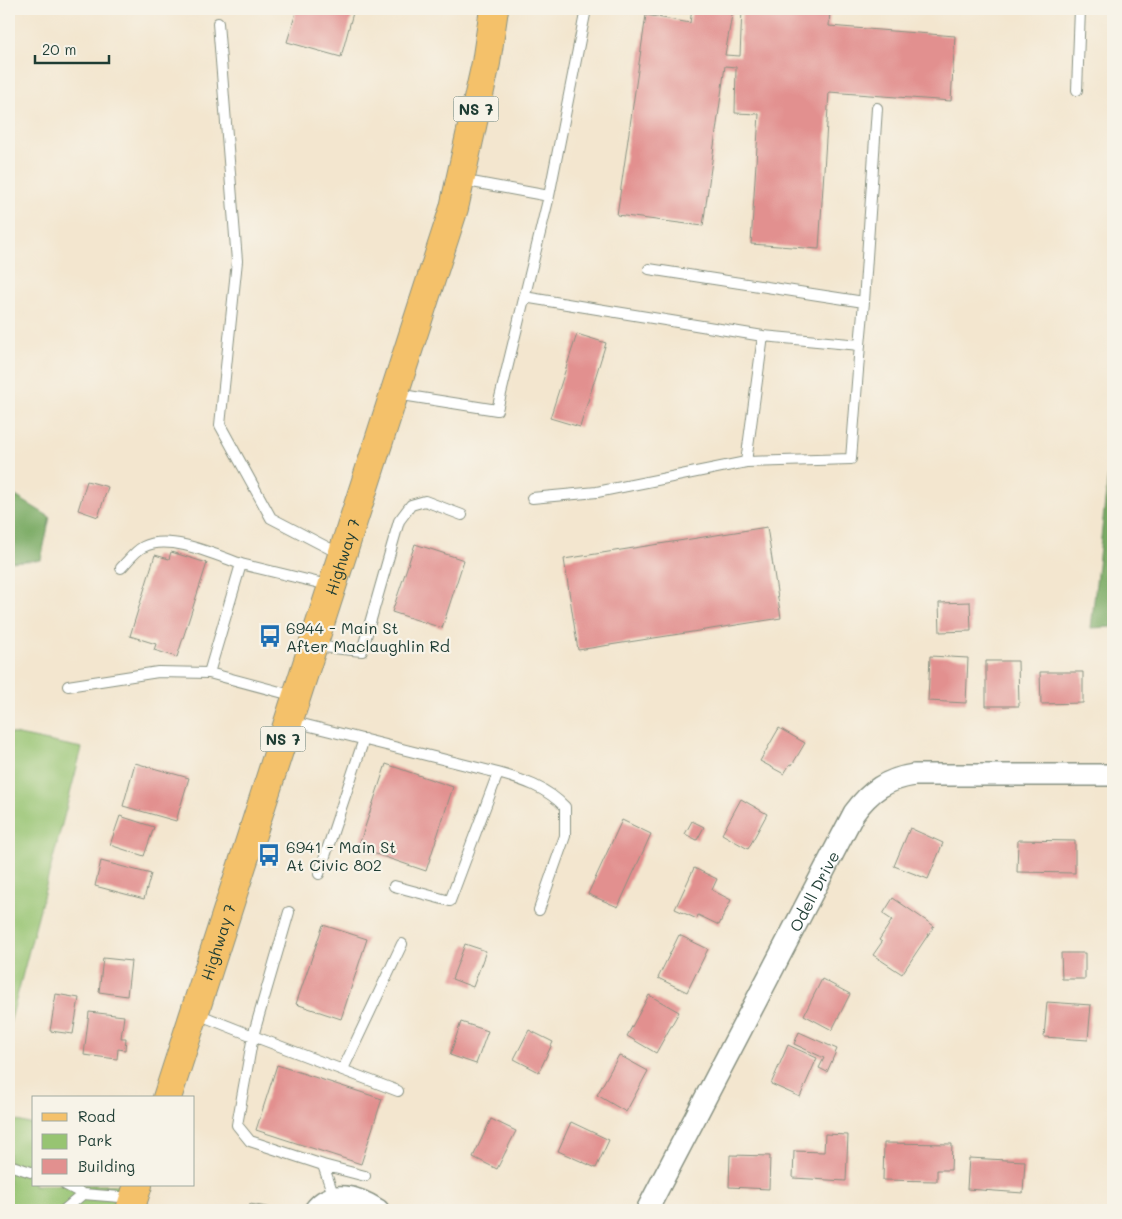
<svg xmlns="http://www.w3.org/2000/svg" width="1122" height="1219" font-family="Mali,sans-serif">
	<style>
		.green { fill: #97c472; stroke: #5b8053 }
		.forest { fill: #79aa64; stroke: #4c744c }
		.building { fill: #e2908f }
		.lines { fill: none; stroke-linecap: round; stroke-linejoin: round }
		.service-casing { stroke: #899282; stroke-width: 12 }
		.minor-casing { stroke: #899282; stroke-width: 24 }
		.primary-casing { stroke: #899282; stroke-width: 30 }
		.service { stroke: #fff; stroke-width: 10 }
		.minor { stroke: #fff; stroke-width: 21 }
		.primary { stroke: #f4c16b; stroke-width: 28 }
		.labels { text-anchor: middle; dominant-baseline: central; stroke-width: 4.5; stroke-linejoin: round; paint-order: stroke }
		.shield { fill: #f7f3e8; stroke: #60746a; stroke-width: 1 }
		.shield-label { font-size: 15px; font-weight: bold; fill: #1f3d34 }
		.street-label { font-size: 16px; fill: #1f3d34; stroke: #f7f3e8 }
		.poi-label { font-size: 16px; fill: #1f3d34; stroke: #f7f3e8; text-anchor: start }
	</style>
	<rect width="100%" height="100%" fill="#f7f3e8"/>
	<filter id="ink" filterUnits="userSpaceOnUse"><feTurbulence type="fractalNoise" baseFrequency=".02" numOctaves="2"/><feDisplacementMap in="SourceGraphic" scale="10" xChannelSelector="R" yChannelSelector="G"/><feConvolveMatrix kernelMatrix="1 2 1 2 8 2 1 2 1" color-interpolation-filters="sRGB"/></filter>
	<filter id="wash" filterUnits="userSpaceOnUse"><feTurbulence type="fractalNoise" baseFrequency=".0096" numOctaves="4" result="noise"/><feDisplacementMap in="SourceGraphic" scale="20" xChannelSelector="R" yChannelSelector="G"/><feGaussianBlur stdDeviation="1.12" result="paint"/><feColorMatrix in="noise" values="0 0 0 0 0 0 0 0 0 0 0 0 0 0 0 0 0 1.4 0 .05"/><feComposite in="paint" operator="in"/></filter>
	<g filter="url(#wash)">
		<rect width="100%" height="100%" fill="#f3e6cf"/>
		<path class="green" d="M9,733L82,748L9,1027Z
			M9,1119L34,1125V1185H131L122,1210H9Z"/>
		<path class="forest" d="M1113,429V627L1091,628Z
			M9,492L50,517L41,560L9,562Z"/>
		<g id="blocks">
			<path class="building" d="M297,9H354L341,57L287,42Z
				M692,9H733L725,55L740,56L742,9H830L829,26L955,36L951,101L829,92L819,249L751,244L759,114L735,113L736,67L725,66L703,226L617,215L646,15L690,23Z
				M577,334L606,343L580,427L550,418Z
				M87,481L108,487L98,517L78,510Z
				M767,527L781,618L578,650L564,559Z
				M415,544L464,560L442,628L392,612Z
				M171,552L207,563L177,657L154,650L156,644L130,636L155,555L169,559Z
				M970,602L971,631L940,632L939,603Z
				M930,656L968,658L966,703L928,701Z
				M986,661H1018L1019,706H986Z
				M1040,672H1083V703L1041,704Z
				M779,728L805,743L792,765L790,764L784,774L760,761Z
				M135,763L189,778L176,821L123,806Z
				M386,764L453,787L426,871L358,848Z
				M741,799L767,814L748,849L722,834Z
				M120,816L154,827L144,856L110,845Z
				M622,820L651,834L618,907L588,894Z
				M692,821L704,827L697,840L685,834Z
				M910,828L943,843L928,879L894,866Z
				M1018,840L1075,841V873L1017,872Z
				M1110,842H1113V869H1109Z
				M101,861L151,874L144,899L95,886Z
				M694,868L717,879L712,890L731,900L719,925L698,915L697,919L675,909Z
				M893,898L934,926L902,974L873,955L882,942L879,940L892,920L883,914Z
				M323,925L367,939L341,1019L296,1004Z
				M679,935L708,949L687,992L658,978Z
				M465,944L486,951L473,987L452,979Z
				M1061,953H1085V979H1062Z
				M103,958L131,961L127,996L99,992Z
				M822,979L850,994L832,1030L804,1015Z
				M56,994L79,998L73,1034L50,1031Z
				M649,995L679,1012L656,1053L627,1036Z
				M1047,1002L1091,1005L1088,1040L1044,1037Z
				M89,1012L124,1016L121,1038H126L125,1050L118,1049L117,1059L84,1055Z
				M461,1022L488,1031L476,1064L450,1055Z
				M529,1030L553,1042L539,1072L514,1059Z
				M799,1032L837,1049L827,1072L819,1068L824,1058L794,1044Z
				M788,1045L817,1058L800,1097L771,1084Z
				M619,1055L648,1071L626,1112L597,1095Z
				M277,1065L382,1099L361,1164L256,1130Z
				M491,1119L516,1131L497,1169L473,1157Z
				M571,1122L609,1140L596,1168L558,1151Z
				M825,1134L848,1135L846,1181L793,1178L794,1151L824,1152Z
				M884,1143L952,1144L951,1170H937V1181L883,1180Z
				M730,1155L770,1156L769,1189L729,1187Z
				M969,1158L1025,1161L1023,1193L967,1189Z
				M250,1204L278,1209V1210H249Z"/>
		</g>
	</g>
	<g filter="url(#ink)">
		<use href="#blocks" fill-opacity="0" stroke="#899282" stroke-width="1"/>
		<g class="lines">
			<defs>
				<path id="service" d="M218,23L237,261L220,425L271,518L342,555
					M1077,90L1080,9
					M461,180L549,196L586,9
					M649,269L864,302L860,345
					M524,297L763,336L860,345L851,459L746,462L763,336
					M864,302L877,108
					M396,394L497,410L549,196
					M532,498L597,492L746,462
					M121,568C127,562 135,551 143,547C169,533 216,555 241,564
					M313,646L362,651L399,521L411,505L425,501L462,515
					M68,686L158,672L209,673
					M295,696L209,673L241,564L332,586
					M290,721L498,773L450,901L394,886
					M498,773C523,780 546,787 565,807V836L539,910
					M319,874L364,739
					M289,912L253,1036L398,1091
					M195,1013L253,1036L237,1125L250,1141L323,1165L334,1197
					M343,1069L402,944
					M9,1165L34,1173
					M323,1165L365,1176
					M66,1185L83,1194
					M64,1210L83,1194L133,1198"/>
				<g id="minor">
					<path d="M315,1210C331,1188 358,1197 378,1210"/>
					<path id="s1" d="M647,1210L854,813C870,791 887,779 914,775H1113"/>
				</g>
				<g id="primary">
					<path id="s2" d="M167,1098L454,208L486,63L494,9"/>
					<path d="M130,1210L138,1185"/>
				</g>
			</defs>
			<use href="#service" class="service-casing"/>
			<use href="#minor" class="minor-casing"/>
			<use href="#primary" class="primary-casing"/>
			<use href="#service" class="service"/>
			<use href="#minor" class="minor"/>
			<use href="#primary" class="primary"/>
		</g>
	</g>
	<defs>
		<symbol id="bus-bare" viewBox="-9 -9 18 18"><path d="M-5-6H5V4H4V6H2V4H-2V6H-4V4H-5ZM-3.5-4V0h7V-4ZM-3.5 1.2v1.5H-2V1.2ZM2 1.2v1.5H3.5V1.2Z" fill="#1f6fb2" stroke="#f7f3e8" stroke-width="2.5" paint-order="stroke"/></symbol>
	</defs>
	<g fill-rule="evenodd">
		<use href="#bus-bare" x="254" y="620" width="32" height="32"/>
		<use href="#bus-bare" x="253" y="839" width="32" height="32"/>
	</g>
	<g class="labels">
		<g class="shield">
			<rect x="453.5" y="96.5" width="45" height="25" rx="4"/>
			<rect x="260.5" y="726.5" width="45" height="25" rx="4"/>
		</g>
		<g class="shield-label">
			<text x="476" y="109">NS 7</text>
			<text x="283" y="739">NS 7</text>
		</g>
		<g class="street-label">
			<text stroke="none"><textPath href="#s2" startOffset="569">Highway 7</textPath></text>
			<text stroke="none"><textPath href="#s1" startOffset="360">Odell Drive</textPath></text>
			<text stroke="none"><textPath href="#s2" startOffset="164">Highway 7</textPath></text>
		</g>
		<g class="poi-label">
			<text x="286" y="627">6944 - Main St<tspan x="286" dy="18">After Maclaughlin Rd</tspan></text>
			<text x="286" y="846">6941 - Main St<tspan x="286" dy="18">At Civic 802</tspan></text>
		</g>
	</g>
	<rect width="1122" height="1219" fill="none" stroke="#f7f3e8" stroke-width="30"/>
	<rect x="32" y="1096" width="162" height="90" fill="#f7f3e8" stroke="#a1aaa0"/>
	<rect x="42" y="1113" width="25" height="8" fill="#f4c16b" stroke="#a1aaa0"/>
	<text x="78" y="1122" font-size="15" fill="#1f3d34">Road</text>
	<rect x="42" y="1134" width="25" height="15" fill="#97c472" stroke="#a1aaa0"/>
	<text x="78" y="1146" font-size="15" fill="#1f3d34">Park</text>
	<rect x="42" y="1159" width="25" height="15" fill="#e2908f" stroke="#a1aaa0"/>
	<text x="78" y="1172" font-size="15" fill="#1f3d34">Building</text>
	<path d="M35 55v8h74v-8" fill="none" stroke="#1f3d34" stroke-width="2.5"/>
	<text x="42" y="55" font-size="15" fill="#1f3d34" stroke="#f7f3e8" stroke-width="4" paint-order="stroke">20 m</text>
</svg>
